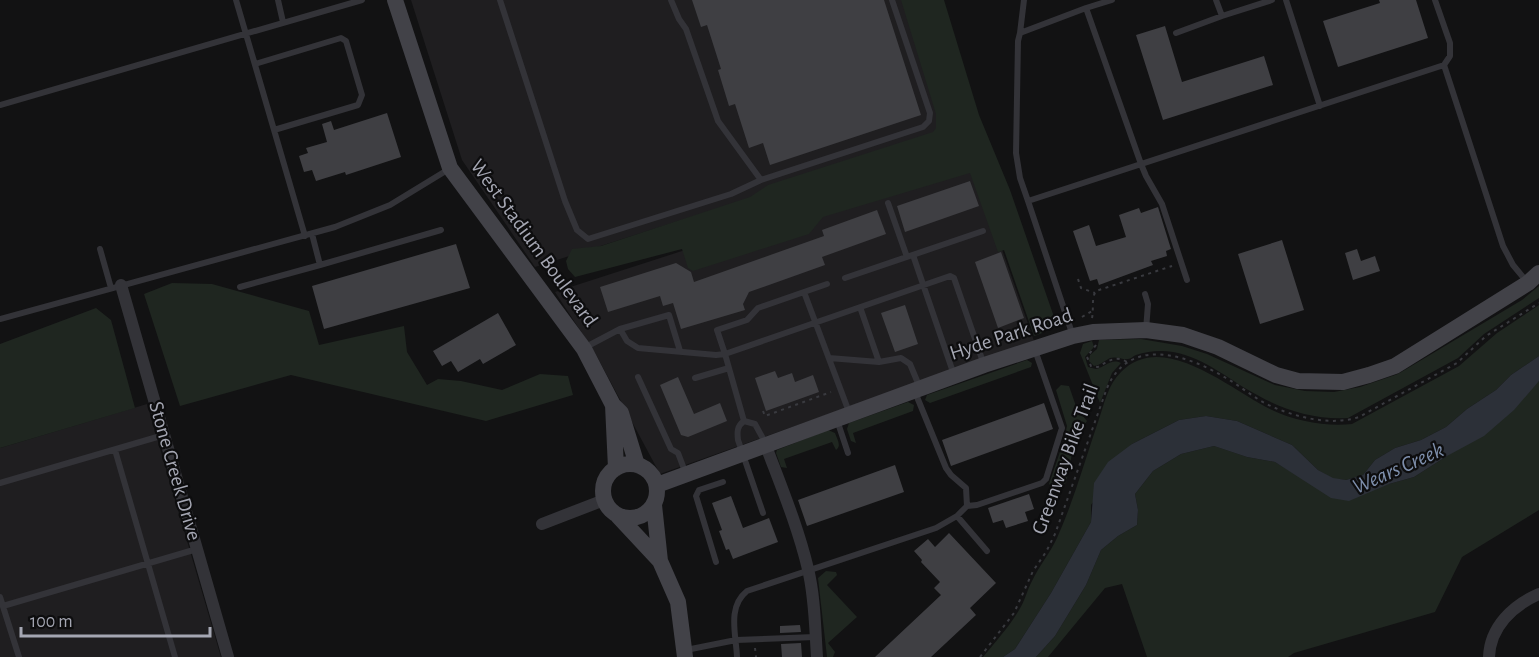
<svg xmlns="http://www.w3.org/2000/svg" width="1539" height="657" font-family="'Alegreya Sans',sans-serif">
	<style>
		.built { fill: #1f1e20 }
		.green { fill: #1f2620 }
		.water { fill: #2c3038 }
		.building { fill: #3f3f43 }
		.lines { fill: none; stroke-linecap: round; stroke-linejoin: round }
		.path { stroke: #393a3f; stroke-width: 2; stroke-dasharray: 3 4.5; stroke-linecap: butt }
		.lane { stroke: #333338; stroke-width: 6 }
		.street { stroke: #333338; stroke-width: 12 }
		.secondary { stroke: #424248; stroke-width: 16 }
		.labels { text-anchor: middle; dominant-baseline: central; stroke-width: 4.5; stroke-linejoin: round; paint-order: stroke }
		.street-label { font-size: 21px; fill: #a5a7b3; stroke: #0d0d0e }
		.water-label { font-size: 22px; font-style: italic; fill: #7e8fac; stroke: #0d0d0e }
	</style>
	<rect width="100%" height="100%" fill="#121213"/>
	<path class="built" d="M411,0H909L947,135L535,267L462,160Z
		M970,158L1034,341L660,474L595,353L555,292Z
		M147,404L221,657H0V448Z"/>
	<path class="green" d="M901,0H944L979,115L1010,190L1053,314C1055,328 1046,332 1034,336L1004,250L998,252L970,173L823,217L809,234L693,271L688,268L682,249L575,277L568,269L566,261L572,249L601,246L750,197L768,185L933,132L936,128V114Z
		M172,283L212,284L309,311L319,345L404,326L407,352L427,385L438,379L461,381L502,390L540,374L568,376L573,395L486,421L291,375L180,406L144,294Z
		M1539,286V298L1484,334L1458,358L1348,418C1318,420 1286,411 1259,396C1230,381 1206,358 1173,352C1161,350 1148,351 1136,355C1133,356 1131,359 1128,359C1122,360 1117,356 1110,358C1104,361 1101,365 1094,366L1089,361L1090,355L1097,349L1099,340L1141,339L1182,346L1207,354L1275,385L1305,391L1334,392L1360,387L1398,374L1522,300Z
		M1539,305V356L1511,375L1496,390L1467,409L1446,427L1421,440L1395,448L1375,460L1363,475L1346,480L1333,479L1318,470L1292,445L1237,421L1206,416L1179,420L1132,444L1091,505V522L1051,593L1015,649L1003,657H983C995,642 1009,627 1019,610C1025,601 1027,590 1032,581C1039,566 1050,553 1057,538C1074,500 1085,460 1098,422C1104,405 1108,384 1121,372C1164,329 1231,391 1272,410C1295,421 1327,427 1352,424L1459,366L1497,333Z
		M96,308L111,320L135,408L0,448V344Z
		M1092,341L1094,347L1085,357L1088,367L1096,369C1105,367 1111,358 1121,363L1112,373L1100,403L1080,353L1083,344Z
		M1027,360L1032,363L1031,367L930,403L925,400L927,395Z
		M1539,381V510L1462,557L1435,612L1294,653L1288,657H1147L1122,584L1105,588L1048,657H1036L1055,636L1086,585L1101,550L1118,536L1137,525L1138,510L1135,494L1153,471L1181,454L1214,446L1247,457L1275,462L1302,478L1389,484L1414,477L1447,456Z
		M1061,385L1069,386L1077,409L1087,421L1075,440L1066,483L1056,489L1049,484L1064,440L1067,426L1056,390Z
		M908,402L914,405L913,411L853,433L856,443L851,441L847,429L849,423Z
		M828,430L835,433C837,439 842,446 836,450L832,442L784,459L787,468L781,467L776,453L777,450Z
		M826,571L836,572L837,575L827,585L857,617L828,643L835,652L833,657H827L818,578Z"/>
	<path class="water" d="M1539,356V381L1514,410L1484,436L1447,456L1414,477L1389,484L1349,501L1331,498L1275,462L1247,457L1214,446L1181,454L1153,471L1135,494L1138,510L1137,525L1118,536L1101,550L1086,585L1055,636L1036,657H1003L1015,649L1051,593L1091,522L1094,483L1108,462L1132,444L1179,420L1206,416L1237,421L1292,445L1318,470L1333,478L1346,480L1363,475L1375,460L1395,448L1421,440L1446,427L1467,409L1496,390L1511,375Z"/>
	<path class="building" d="M692,0H884L921,115L770,165L763,143L749,148L735,104L729,106L718,70L721,69L707,25L701,27Z
		M1379,0H1416L1428,38L1338,67L1323,21L1380,3Z
		M1165,26L1182,82L1264,56L1273,85L1163,120L1136,35Z
		M387,113L401,157L346,175L345,172L316,181L312,170L304,172L299,156L308,153L306,148L327,142L322,124L331,121L334,130Z
		M970,181L979,206L905,232L897,206Z
		M1158,207L1171,249L1166,251L1167,256L1151,261L1153,265L1099,285L1097,279L1090,281L1073,231L1089,225L1096,246L1126,237L1119,215L1139,208L1141,213Z
		M877,210L886,234L822,257L825,265L749,292L743,304L745,310L681,329L673,303L663,306L660,296L608,312L600,287L676,263L691,272L694,282L824,236L822,230Z
		M1282,240L1304,310L1260,324L1238,254Z
		M456,244L470,288L324,329L312,286Z
		M1357,249L1361,261L1375,256L1380,271L1353,280L1345,253Z
		M1001,252L1024,318L998,328L975,262Z
		M905,305L918,344L895,352L881,313Z
		M498,313L516,345L483,364L480,359L458,372L451,361L442,366L433,351Z
		M775,371L778,378L792,373L795,382L813,375L819,392L766,411L755,378Z
		M678,377L694,414L720,403L727,421L688,437L681,435L660,385Z
		M1044,403L1053,429L951,466L942,440Z
		M895,465L904,492L807,526L798,500Z
		M1029,494L1034,509L1025,512L1028,521L1006,528L1003,520L993,523L988,508Z
		M731,496L743,528L769,518L778,542L733,559L729,549L726,550L719,531L722,530L712,503Z
		M949,533L996,583L970,608L976,615L931,657H875L941,595L934,588L940,582L921,562L922,560L914,551L928,539L935,547Z
		M800,625L801,632L780,633V626Z
		M801,643L802,657H782L781,644Z"/>
	<g class="lines">
		<path class="path" d="M1078,279L1081,288L1095,293
			M1082,317L1094,310
			M1092,318C1094,310 1091,298 1096,291L1172,266
			M1096,345L1087,357L1091,366L1098,367C1108,361 1116,355 1127,362
			M763,411L765,416L831,392
			M755,648L756,657
			M980,657L1014,613L1033,571L1046,552L1055,534L1107,388C1130,335 1188,355 1226,378C1242,387 1256,400 1273,407C1299,418 1332,426 1359,417L1457,363L1486,336L1539,303"/>
		<path class="lane" d="M236,0L305,236
			M278,0L283,22
			M500,0L565,201L577,230L588,239L731,194L761,180L923,127L929,121L930,113L892,0
			M671,0L679,19L686,29L718,121L761,180
			M1112,0L1086,8L1141,164L1146,176L1162,204L1187,280
			M1216,0L1222,16L1272,0
			M1286,0L1320,106
			M1435,0L1450,43V56L1444,65
			M1020,33L1024,0
			M1176,33L1222,16
			M255,64L341,38L346,41L362,95L358,105L274,130
			M0,105L362,0
			M1028,201L1020,178L1016,153L1018,41L1020,33L1086,8
			M888,203L907,257
			M312,234L320,265L441,230
			M100,249L111,288
			M913,255L954,375
			M845,278L983,231
			M240,287L320,265
			M804,292L849,412
			M1145,294L1148,304L1146,330
			M860,307L879,362
			M0,319L335,227L390,205L449,169
			M620,329L627,341L638,348L716,355L725,354L717,330L747,320L758,308L827,284
			M1073,336L1028,201L1444,65L1503,246L1513,265L1528,283
			M584,348L620,329L669,315L680,351
			M829,358L879,362L901,358L910,364L920,388
			M638,377L671,449L678,453L686,474
			M695,378L729,368
			M837,420L848,453
			M744,421L725,354L950,276L954,278L983,362
			M115,450L175,657
			M0,483L164,435
			M967,506L977,505L1042,483L1046,479L1062,428L1035,350
			M763,513L738,440C737,432 737,426 744,421L755,424L766,444
			M957,516L987,551
			M716,562L696,496L699,490L723,482
			M0,597L19,657
			M3,606L197,549
			M686,650L736,640L815,637
			M737,657C736,634 727,607 747,591L936,528L957,516L967,506L966,488L951,475L946,468L915,392"/>
		<path class="street" d="M121,285L228,657
			M766,446C781,486 798,527 808,569C815,598 815,628 817,657
			M542,524L604,500
			M1489,657C1490,627 1513,605 1539,594"/>
		<path class="secondary" d="M395,0L450,168L584,349L613,405L621,413L637,465
			M613,405L616,468
			M603 491a27 27 0 1 1 54 0a27 27 0 1 1-54 0Z
			M657,485L984,365L1073,336L1093,332L1146,330L1183,335L1218,347L1276,375L1298,381L1343,382L1369,375L1395,366L1528,283L1539,273
			M654,505L660,561L678,602L685,657
			M618,516L660,561"/>
	</g>
	<g class="labels">
		<g class="street-label">
			<text transform="translate(534 243) rotate(54)">West Stadium Boulevard</text>
			<text transform="translate(1011 334) rotate(-18)">Hyde Park Road</text>
			<text transform="translate(1065 459) rotate(-70)">Greenway Bike Trail</text>
			<text transform="translate(175 471) rotate(74)">Stone Creek Drive</text>
		</g>
		<g class="water-label">
			<text transform="translate(1398 468) rotate(-24)">Wears Creek</text>
		</g>
	</g>
	<path d="M21 627v9h189v-9" fill="none" stroke="#a5a7b3" stroke-width="3"/>
	<text x="30" y="627" font-size="18" fill="#a5a7b3" stroke="#0d0d0e" stroke-width="4.5" paint-order="stroke">100 m</text>
</svg>
